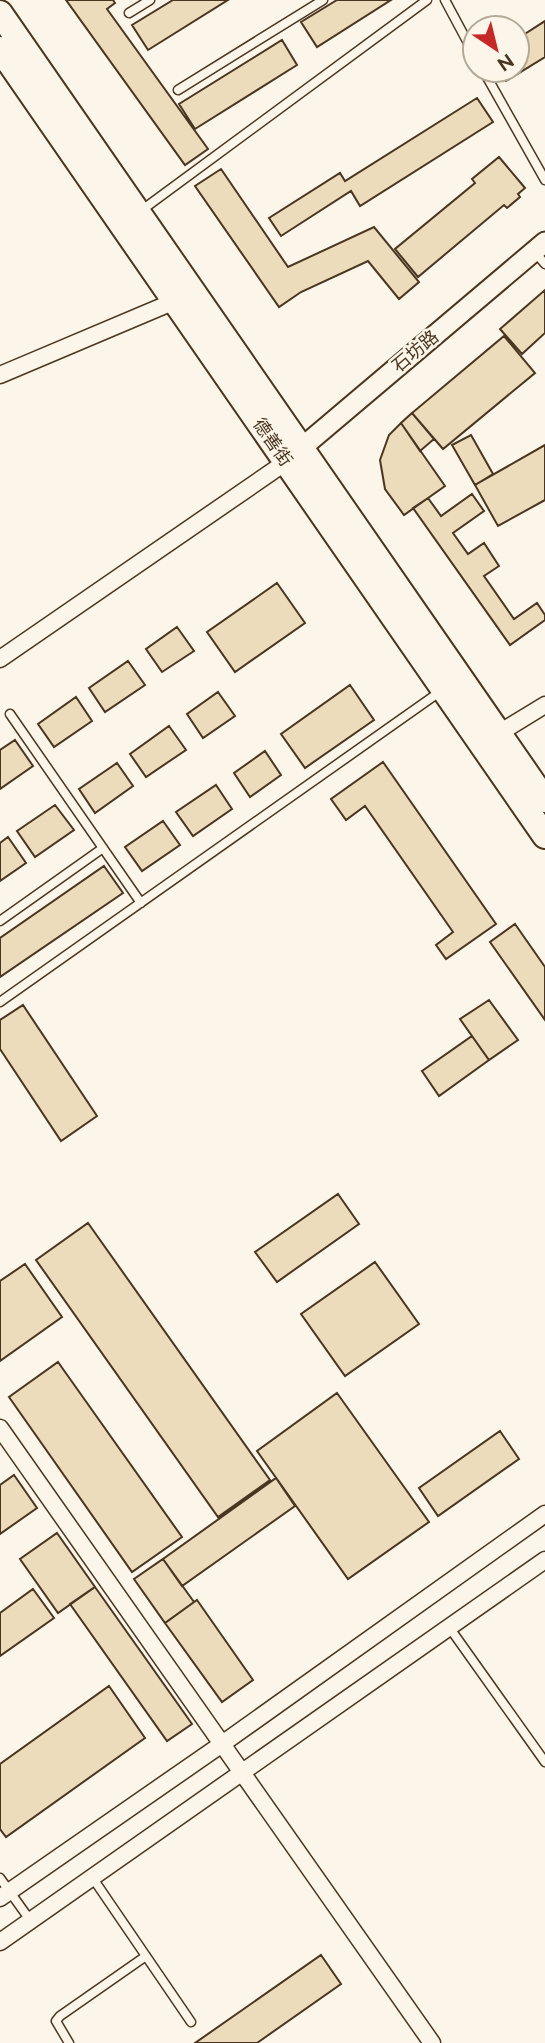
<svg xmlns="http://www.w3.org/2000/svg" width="545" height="2043" font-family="Raleway,'Noto Sans SC',sans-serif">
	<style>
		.building { fill: #ecdcbc; stroke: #4a3520; stroke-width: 2 }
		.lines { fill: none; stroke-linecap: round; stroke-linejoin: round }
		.service-casing { stroke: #4a3520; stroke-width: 11 }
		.minor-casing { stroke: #4a3520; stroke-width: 19 }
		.tertiary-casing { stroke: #4a3520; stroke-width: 23 }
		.primary-casing { stroke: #4a3520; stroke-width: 28 }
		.service { stroke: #fbf6e9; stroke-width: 8 }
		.minor { stroke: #fbf6e9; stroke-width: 16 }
		.tertiary { stroke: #fbf6e9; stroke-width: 19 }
		.primary { stroke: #fbf6e9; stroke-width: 24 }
		.labels { text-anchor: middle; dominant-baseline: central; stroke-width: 5; stroke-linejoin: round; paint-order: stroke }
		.street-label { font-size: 18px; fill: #4a3520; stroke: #fbf6e9 }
	</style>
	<rect width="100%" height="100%" fill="#fbf6e9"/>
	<path class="building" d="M66,0H113L115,3L107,9L208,149L185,165Z
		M173,0H228L148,50L132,25Z
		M337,0H391L317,47L301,22Z
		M545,21V57L506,81L499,70H517V39Z
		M282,40L297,65L195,129L179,104Z
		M477,98L493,122L360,206L351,191L281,236L269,218L340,173L345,181Z
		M499,157L525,188L518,194L520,197L507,208L504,205L418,277L395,249L475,183L472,179Z
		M221,169L288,267L374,227L419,282L399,299L368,261L301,292L279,307L195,186Z
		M545,290V333L522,354L500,329Z
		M504,336L535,373L443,449L412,413Z
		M412,413L434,439L420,451L401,423Z
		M401,423L445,486L404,515L385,489L380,460L389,435Z
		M471,435L493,474L475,485L452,445Z
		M545,445V500L498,526L475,485Z
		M472,494L484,511L453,533L468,554L484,543L499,566L484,576L514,619L537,603L545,615V620L510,645L413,508L428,498L441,516Z
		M277,583L305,623L235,672L207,632Z
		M177,627L194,651L162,672L146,649Z
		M128,661L145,685L105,712L89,688Z
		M350,685L374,720L305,768L281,734Z
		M218,692L235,716L203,738L187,714Z
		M76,697L92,721L54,747L38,724Z
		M169,726L186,750L146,777L130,754Z
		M15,740L33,766L0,789V750Z
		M265,751L281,775L250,797L234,773Z
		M383,762L496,924L446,959L436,945L453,932L365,806L346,820L331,799Z
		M117,763L133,786L95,813L79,789Z
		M216,785L232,809L193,836L176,812Z
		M55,805L74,830L35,857L17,831Z
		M163,821L180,845L142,871L125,847Z
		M8,837L26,863L0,881V843Z
		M104,866L123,893L0,977V938Z
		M515,924L545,967V1020L490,942Z
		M489,1000L518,1040L489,1060L460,1019Z
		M23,1005L97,1116L61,1141L0,1049V1020Z
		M472,1036L489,1060L439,1096L422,1071Z
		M338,1194L359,1224L277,1282L255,1252Z
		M88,1223L270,1480L218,1517L36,1260Z
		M375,1262L419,1324L345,1376L301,1314Z
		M25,1264L62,1317L0,1361V1281Z
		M58,1362L182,1537L132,1572L9,1397Z
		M337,1393L429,1522L348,1579L257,1451Z
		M500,1431L519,1459L438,1516L419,1488Z
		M14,1475L37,1508L0,1534V1485Z
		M276,1478L295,1506L182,1586L163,1559Z
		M57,1533L95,1587L58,1613L20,1559Z
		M163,1559L194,1602L165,1623L134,1579Z
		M95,1587L192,1724L167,1741L70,1604Z
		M33,1589L54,1618L0,1656V1613Z
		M197,1600L253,1680L222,1702L165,1623Z
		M109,1686L145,1738L6,1837L0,1829V1764Z
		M321,1955L341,1984L257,2043H195Z"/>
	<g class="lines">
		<defs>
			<path id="service" d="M445,0L475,56
				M129,13L150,0
				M483,70L545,180
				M178,90L323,0
				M142,210L427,0
				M534,251L545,264
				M10,714L141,903
				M0,921L103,848
				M0,1002L441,691
				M449,1627L545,1762
				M92,1877L191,2022
				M0,1878L30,1920
				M69,2043L56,2021L60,2016L146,1956"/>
			<path id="minor" d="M0,375L175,301
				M0,659L286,462
				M499,733L545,705
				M0,1428L432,2043
				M0,1898L222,1744L545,1514
				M0,1942L545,1560"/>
			<path id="tertiary" d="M292,456L545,242"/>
			<path id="primary" d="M0,13L545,800
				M0,49L545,836"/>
		</defs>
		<use href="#service" class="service-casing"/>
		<use href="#minor" class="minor-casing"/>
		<use href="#tertiary" class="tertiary-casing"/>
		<use href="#primary" class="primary-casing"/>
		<use href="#service" class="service"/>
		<use href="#minor" class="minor"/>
		<use href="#tertiary" class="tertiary"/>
		<use href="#primary" class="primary"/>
	</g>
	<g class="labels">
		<g class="street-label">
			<text transform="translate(415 351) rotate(-40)">石坊路</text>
			<text transform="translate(273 442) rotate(55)">德善街</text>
		</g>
	</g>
	<g transform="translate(496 49) rotate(145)"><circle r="33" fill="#fbf6e9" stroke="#b4a999" stroke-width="2"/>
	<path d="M0-5L12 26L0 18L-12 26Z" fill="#c62828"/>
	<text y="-10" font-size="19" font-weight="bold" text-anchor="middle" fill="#4a3520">N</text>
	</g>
</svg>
